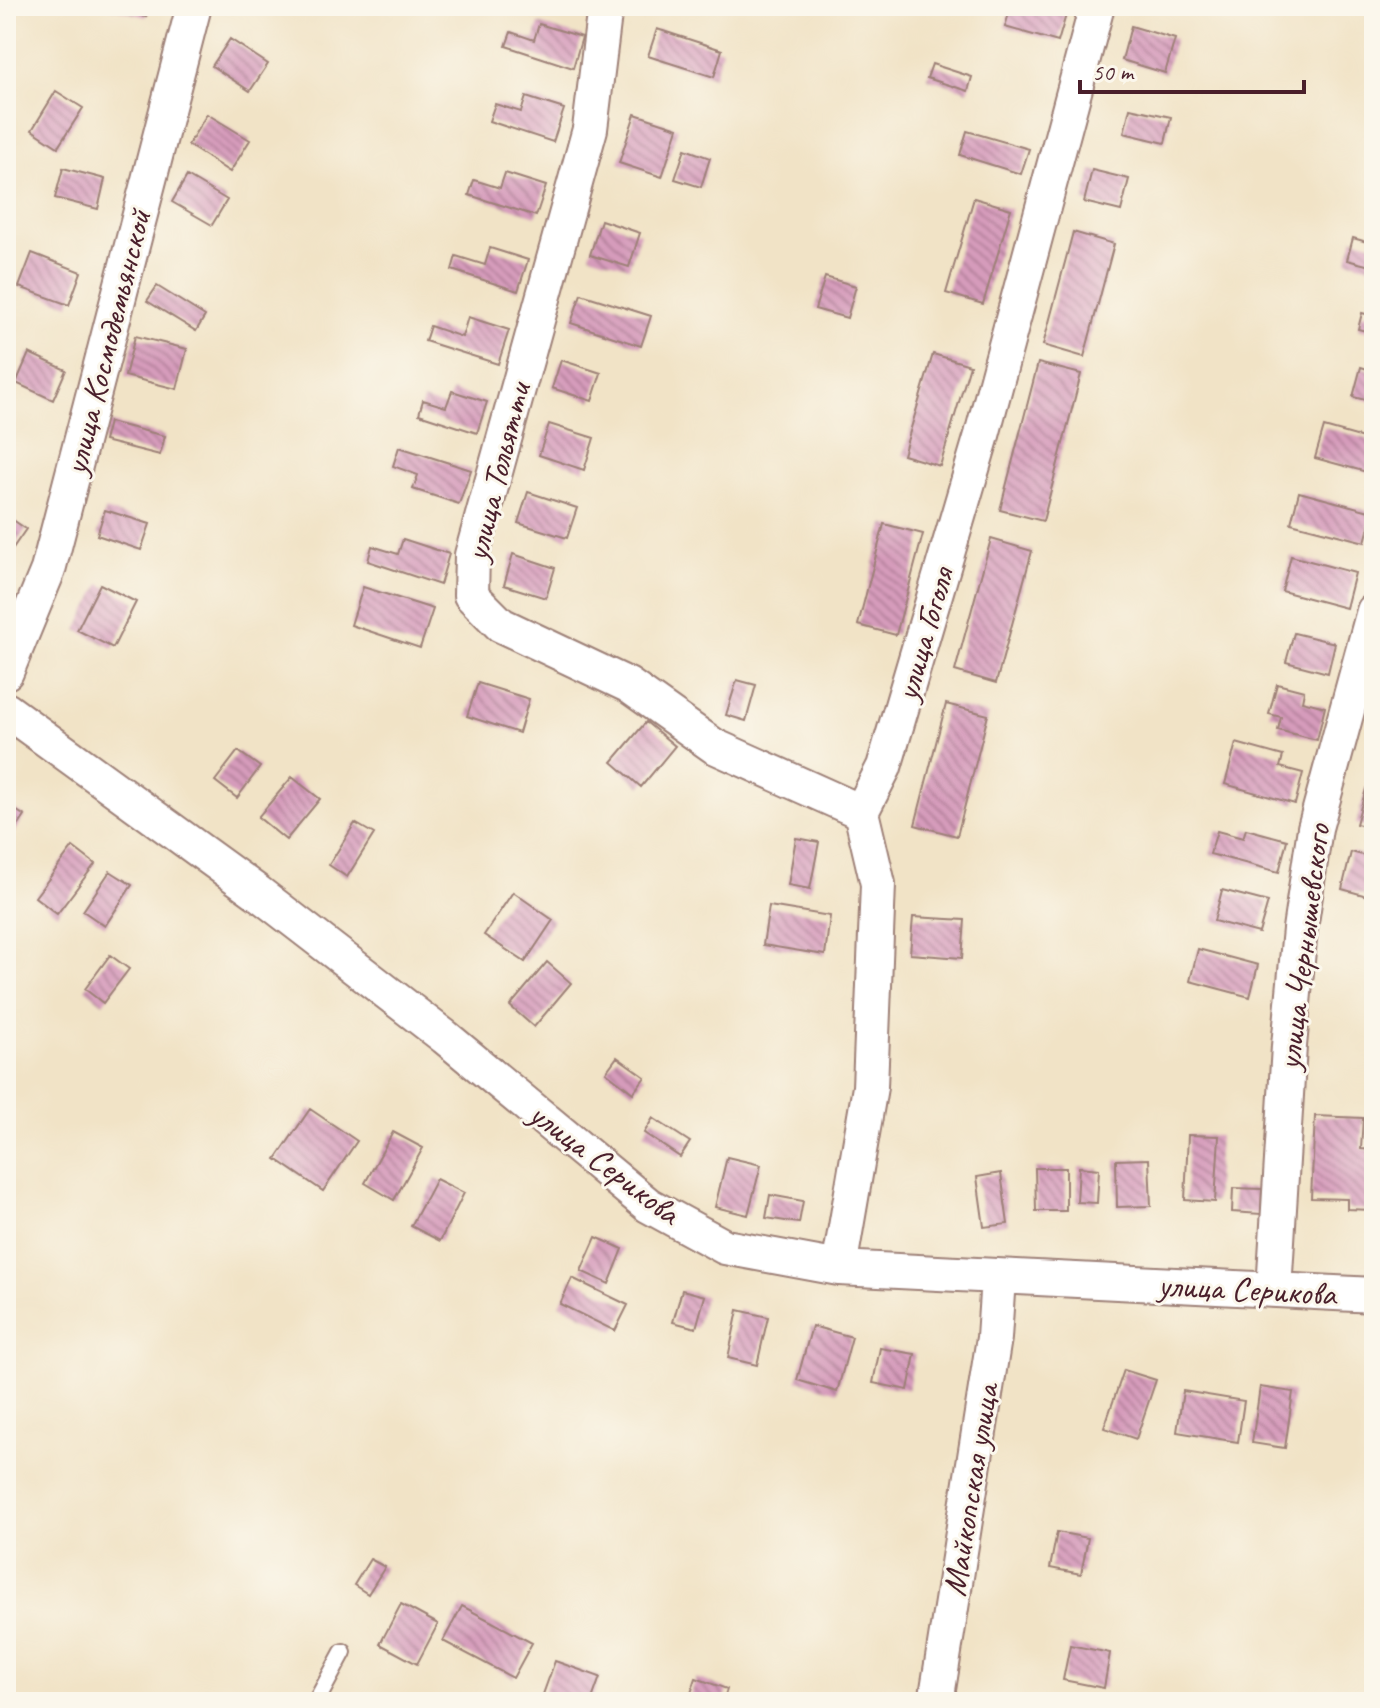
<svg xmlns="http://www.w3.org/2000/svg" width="1380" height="1708" font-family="Caveat,sans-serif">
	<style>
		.building { fill: url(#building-back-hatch) }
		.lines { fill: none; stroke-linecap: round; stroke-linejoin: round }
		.service-casing { stroke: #9e8178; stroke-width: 20 }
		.minor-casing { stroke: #9e8178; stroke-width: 38 }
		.service { stroke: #fff; stroke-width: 16 }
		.minor { stroke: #fff; stroke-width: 34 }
		.labels { text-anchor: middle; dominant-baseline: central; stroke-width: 6; stroke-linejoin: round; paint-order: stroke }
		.street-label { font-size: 34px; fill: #4a1f2b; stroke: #fbf7ec }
	</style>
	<defs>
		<pattern id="building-back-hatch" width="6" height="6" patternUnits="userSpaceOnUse" patternTransform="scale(2)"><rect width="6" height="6" fill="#d69bbb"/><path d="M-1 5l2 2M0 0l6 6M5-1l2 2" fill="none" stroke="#b07e98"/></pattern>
	</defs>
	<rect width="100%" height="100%" fill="#fbf7ec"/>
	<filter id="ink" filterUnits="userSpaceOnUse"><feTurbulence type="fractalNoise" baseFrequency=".0125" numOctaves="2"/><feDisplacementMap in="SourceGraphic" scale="16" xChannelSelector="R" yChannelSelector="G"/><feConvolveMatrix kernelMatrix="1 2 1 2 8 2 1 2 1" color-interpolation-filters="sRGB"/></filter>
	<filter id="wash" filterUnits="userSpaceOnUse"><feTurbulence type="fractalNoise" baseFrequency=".006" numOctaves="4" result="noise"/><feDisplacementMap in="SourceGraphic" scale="32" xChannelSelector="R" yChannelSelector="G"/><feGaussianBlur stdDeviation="1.8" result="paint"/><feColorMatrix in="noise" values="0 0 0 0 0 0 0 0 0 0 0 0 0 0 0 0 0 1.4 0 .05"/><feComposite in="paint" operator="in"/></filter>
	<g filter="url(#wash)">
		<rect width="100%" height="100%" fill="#f1e3c6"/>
		<g id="blocks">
			<path class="building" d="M106,6H149L146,17Z
				M1011,6L1068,8L1058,42L1005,27Z
				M539,24L582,37L573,68L506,46L511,32L534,40Z
				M1131,26L1175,39L1165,73L1122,60Z
				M657,29L722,50L714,77L648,56Z
				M230,39L268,64L250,91L212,66Z
				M932,64L972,77L968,91L927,78Z
				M56,91L83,108L58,147L32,130Z
				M526,97L564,109L553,142L489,121L495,104L521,112Z
				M1130,108L1171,117L1165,143L1124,133Z
				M207,114L250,140L230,172L188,145Z
				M635,114L678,128L662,177L619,163Z
				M967,131L1029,149L1021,174L960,155Z
				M685,149L710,158L701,187L675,179Z
				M63,168L105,179L98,209L55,198Z
				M1092,170L1129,179L1121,211L1084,202Z
				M505,173L546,186L536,216L469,195L474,180L500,188Z
				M187,176L227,200L212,225L172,202Z
				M974,198L1011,209L983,304L946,293Z
				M601,220L640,233L629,267L590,255Z
				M1073,232L1114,244L1084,357L1043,345Z
				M1353,238L1374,244V267L1347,260Z
				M490,248L528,260L518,291L452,270L456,256L485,265Z
				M32,253L81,272L69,305L19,287Z
				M825,277L856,286L847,318L815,309Z
				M157,286L205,316L196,331L147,301Z
				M581,294L651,316L641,346L571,323Z
				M1362,313L1374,316V333L1358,329Z
				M468,317L509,330L498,364L425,341L430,326L462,337Z
				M135,336L187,349L177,389L125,376Z
				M29,353L66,370L53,400L16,383Z
				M933,354L970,365L940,466L903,455Z
				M561,360L601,373L592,401L552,388Z
				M1038,363L1081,374L1043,521L1000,510Z
				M1361,367L1374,371V402L1353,397Z
				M452,391L487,402L477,433L419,414L423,400L446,407Z
				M109,422L165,436L160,455L104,441Z
				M549,424L594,438L584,470L539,455Z
				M1324,427L1374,441V474L1315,458Z
				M399,447L471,470L459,504L413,489L418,475L393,466Z
				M528,492L577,508L567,538L518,523Z
				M1299,492L1373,512L1365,542L1291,523Z
				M105,510L150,524L141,550L97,535Z
				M6,515L26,529L6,558Z
				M884,524L923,534L896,635L858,625Z
				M403,539L449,554L440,585L368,561L372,546L398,554Z
				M991,539L1032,551L996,683L955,671Z
				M513,554L555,568L546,598L504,585Z
				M1291,556L1355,573L1346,608L1282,591Z
				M100,584L136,602L113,648L77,630Z
				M363,587L433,609L420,648L351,625Z
				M1294,633L1335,643L1328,673L1286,662Z
				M737,680L756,685L746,721L726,715Z
				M478,683L529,699L519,733L467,716Z
				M1277,684L1304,691L1302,701L1325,707L1317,740L1278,730L1281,717L1269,714Z
				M946,704L988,715L957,836L915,825Z
				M646,722L675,746L641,787L612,762Z
				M1236,743L1283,756L1280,767L1303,773L1295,804L1225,784Z
				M238,751L260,767L237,798L215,781Z
				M292,777L320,799L286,840L258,817Z
				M1366,789L1374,792V828L1356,824Z
				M6,804L25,816L6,844Z
				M355,823L374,834L347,877L329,865Z
				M1246,829L1287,840L1279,872L1210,854L1217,831L1243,838Z
				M796,838L819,842L810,889L788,885Z
				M73,847L95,864L57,914L35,897Z
				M1351,852L1374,858V898L1342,889Z
				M110,871L132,885L105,926L83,911Z
				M1222,890L1268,902L1259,933L1214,921Z
				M513,892L553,920L525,962L484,935Z
				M769,906L830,916L825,955L763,945Z
				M913,917L965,920L962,958L910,954Z
				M1198,949L1258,965L1250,997L1190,981Z
				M110,955L129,969L103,1003L85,989Z
				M547,962L571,983L534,1027L510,1006Z
				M617,1057L645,1077L633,1093L606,1072Z
				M310,1109L357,1141L323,1191L276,1159Z
				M1315,1116L1363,1118L1361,1149L1374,1150L1373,1210L1347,1209V1199L1311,1198Z
				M653,1118L690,1142L680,1157L644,1133Z
				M393,1132L423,1148L394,1200L365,1183Z
				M1188,1135L1219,1136L1215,1202L1185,1200Z
				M727,1157L761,1165L748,1215L715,1207Z
				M1149,1159L1151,1206L1117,1207L1116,1160Z
				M1079,1167L1099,1169L1097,1203L1077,1202Z
				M1035,1168H1066V1211H1036Z
				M1001,1173L1008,1224L984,1227L977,1177Z
				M436,1179L464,1193L440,1241L411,1226Z
				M1233,1188L1262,1189L1261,1214L1232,1212Z
				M770,1195L803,1201L799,1223L766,1218Z
				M596,1237L623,1249L609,1284L581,1271Z
				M572,1278L628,1305L615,1331L560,1304Z
				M682,1290L705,1296L696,1328L673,1322Z
				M738,1310L768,1317L757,1365L728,1358Z
				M812,1326L852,1337L837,1392L797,1380Z
				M880,1348L915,1354L908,1390L873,1383Z
				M1124,1370L1156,1380L1136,1439L1104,1428Z
				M1260,1387L1293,1392L1285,1448L1252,1443Z
				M1183,1391L1244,1401L1238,1442L1177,1432Z
				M1372,1440H1374V1464H1369Z
				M1057,1532L1088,1538L1081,1574L1050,1568Z
				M370,1559L385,1567L368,1594L354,1585Z
				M401,1604L438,1624L417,1664L380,1644Z
				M462,1606L532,1643L513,1678L443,1641Z
				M1070,1645L1110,1653L1104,1688L1063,1680Z
				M555,1661L600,1677L591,1702L541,1700Z
				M696,1678L727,1689L723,1702H688Z"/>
		</g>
	</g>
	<g filter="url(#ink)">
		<use href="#blocks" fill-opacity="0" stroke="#9e8178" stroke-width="2"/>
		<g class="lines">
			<defs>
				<path id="service" d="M316,1702L343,1652"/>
				<path id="minor" d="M605,6L590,129L472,555L471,595L501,625L628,685L714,746L861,812
					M6,672L48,570L194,6
					M6,710L257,892L445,1037L648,1205L725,1247L839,1268L1374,1295
					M839,1268L870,1087L878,884L861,812L884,767L982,435L1097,6
					M1274,1290L1289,1046L1300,929L1315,828L1374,611
					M936,1702L994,1338L998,1278"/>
			</defs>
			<use href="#service" class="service-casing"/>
			<use href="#minor" class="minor-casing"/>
			<use href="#service" class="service"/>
			<use href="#minor" class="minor"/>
		</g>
	</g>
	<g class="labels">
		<g class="street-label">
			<text transform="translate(107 342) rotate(-76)">улица Космодемьянской</text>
			<text transform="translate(497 472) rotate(-76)">улица Тольятти</text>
			<text transform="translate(924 634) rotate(-74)">улица Гоголя</text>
			<text transform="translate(1303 947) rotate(-83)">улица Чернышевского</text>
			<text transform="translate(605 1163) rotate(37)">улица Серикова</text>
			<text transform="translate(1247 1289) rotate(3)">улица Серикова</text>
			<text transform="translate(970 1490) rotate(-81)">Майкопская улица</text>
		</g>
	</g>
	<rect width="1380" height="1708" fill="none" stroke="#fbf7ec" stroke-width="32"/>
	<path d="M1080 80v12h224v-12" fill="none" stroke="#4a1f2b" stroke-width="4"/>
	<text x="1092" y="80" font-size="24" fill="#4a1f2b" stroke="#fbf7ec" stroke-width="6" paint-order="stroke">50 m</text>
</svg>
